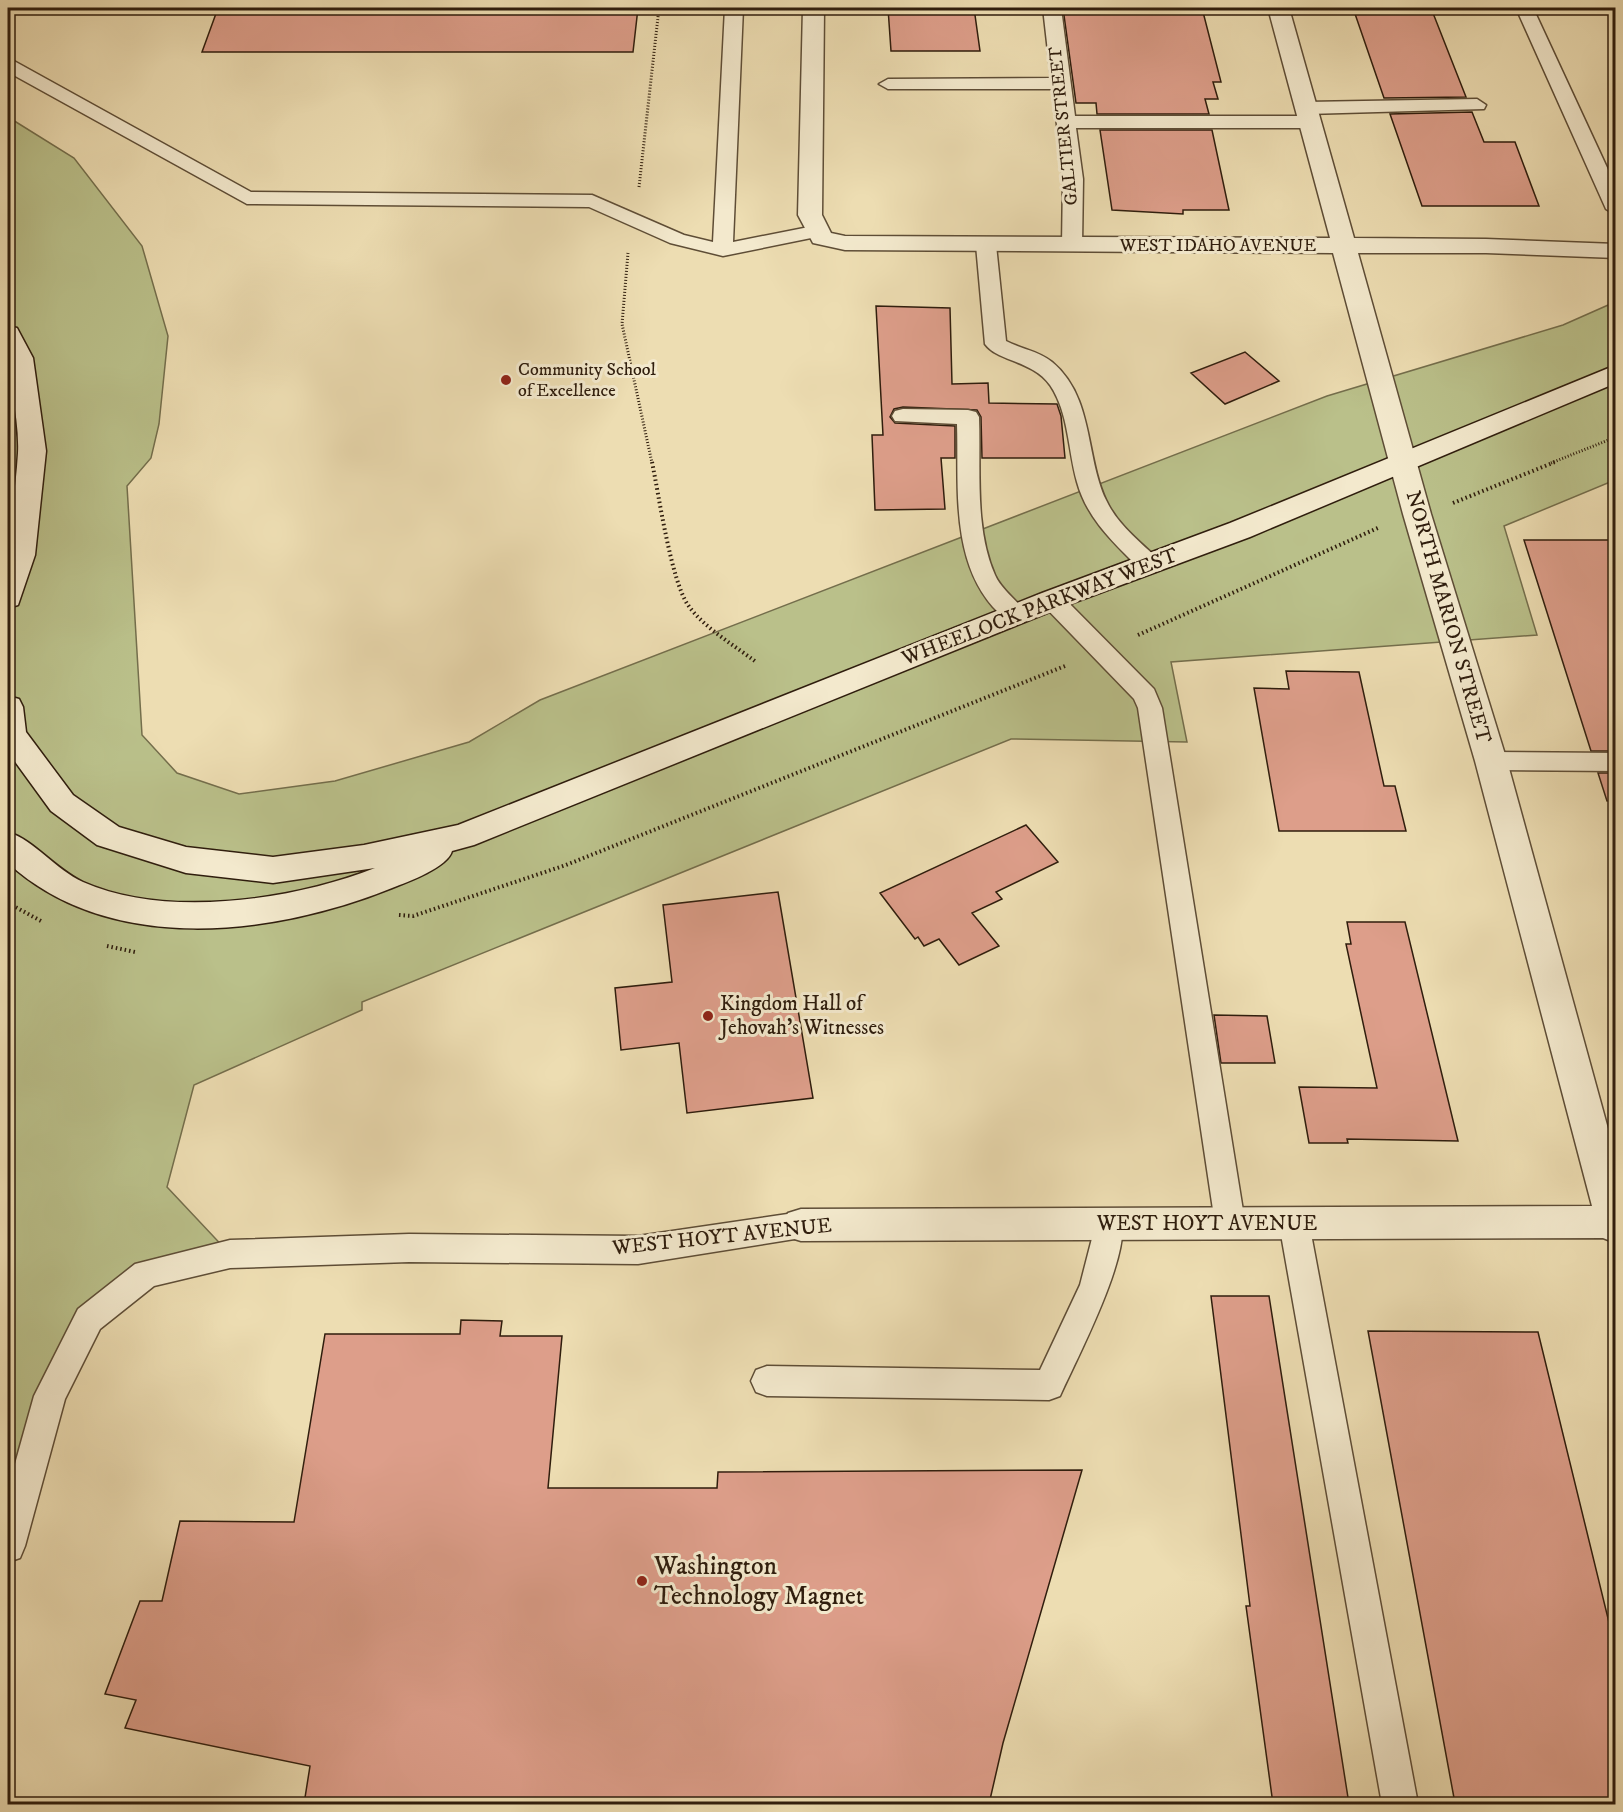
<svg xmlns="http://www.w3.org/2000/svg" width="1623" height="1812" font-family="'IM FELL DW Pica',serif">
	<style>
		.green { fill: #bac08a; stroke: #746e4c; stroke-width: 1.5 }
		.building { fill: #dd9e8a; stroke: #2f1d0d; stroke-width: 1.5 }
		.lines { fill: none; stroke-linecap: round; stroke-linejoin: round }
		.lane-casing { stroke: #5e4d36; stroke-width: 3 }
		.street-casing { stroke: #5e4d36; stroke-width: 3 }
		.secondary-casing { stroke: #2f1d0d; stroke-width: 3 }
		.path-far1 { stroke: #2f1d0d; stroke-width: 3; stroke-dasharray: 1 2; stroke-linecap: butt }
		.path { stroke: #2f1d0d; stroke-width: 4; stroke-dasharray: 1.5 3; stroke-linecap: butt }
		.lane { fill: #f3e9cd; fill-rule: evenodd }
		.street { fill: #f3e9cd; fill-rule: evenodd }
		.secondary { fill: #f3e9cd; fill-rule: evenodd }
		.poi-dot { fill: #8f2418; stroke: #f3e9cd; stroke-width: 2 }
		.labels { text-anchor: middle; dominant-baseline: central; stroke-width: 6; stroke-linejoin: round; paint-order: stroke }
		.far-street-label { font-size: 18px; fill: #2f1d0d; stroke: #f3e9cd }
		.far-poi-label { font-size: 18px; fill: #2f1d0d; stroke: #f3e9cd; text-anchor: start }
		.street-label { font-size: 21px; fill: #2f1d0d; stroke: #f3e9cd }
		.poi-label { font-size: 21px; fill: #2f1d0d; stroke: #f3e9cd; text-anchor: start }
		.near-poi-label { font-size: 26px; fill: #2f1d0d; stroke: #f3e9cd; text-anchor: start }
	</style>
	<rect width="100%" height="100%" fill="#edddb2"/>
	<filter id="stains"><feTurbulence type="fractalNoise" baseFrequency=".00333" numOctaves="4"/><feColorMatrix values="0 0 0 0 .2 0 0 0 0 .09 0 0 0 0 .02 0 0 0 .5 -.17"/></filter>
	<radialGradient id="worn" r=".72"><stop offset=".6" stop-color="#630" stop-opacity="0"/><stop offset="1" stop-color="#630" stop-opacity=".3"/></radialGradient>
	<path class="green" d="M8,117L74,158L142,246L168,336L159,424L151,458L127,486L142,735L177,773L239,794L335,781L469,742L540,700L1327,396L1563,325L1615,302V480L1504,526L1537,635L1171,662L1187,742L1011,739L362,1002V1010L194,1085L167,1187L230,1254L146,1274L89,1319L26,1474L8,1546Z"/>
	<path class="building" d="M218,8H638L633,52H202Z
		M888,8H974L980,51H891Z
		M1063,8H1202L1221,82H1213L1218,99H1205L1209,114H1097L1096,103H1076Z
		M1353,8H1431L1466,97L1384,98Z
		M1472,112L1484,142H1515L1539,206H1422L1390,114Z
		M1100,130H1212L1229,210H1183V214L1112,210Z
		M876,306L950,308L952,384L988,383L989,403L1057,404L1061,416L1065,458H982L981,417L977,410L903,407L894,409L890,417L895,423L955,426V458H941L945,509L875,510L872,435H883Z
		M1245,352L1279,381L1225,404L1191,373Z
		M1524,540H1616V751H1591Z
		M1286,671L1359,672L1384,786H1395L1406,831H1279L1254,688L1289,689Z
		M1598,773H1616V800L1607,801Z
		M1026,825L1058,862L996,892L1002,899L972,913L999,946L959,965L939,939L924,946L918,937L915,939L880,893Z
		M778,892L813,1098L687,1113L679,1043L621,1050L615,988L672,982L663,905Z
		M1347,922H1405L1458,1141L1347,1139L1348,1143H1309L1299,1087L1377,1088L1346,944H1351Z
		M1214,1015L1267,1016L1275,1063H1221Z
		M1211,1296H1269L1349,1804H1273L1246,1606H1250Z
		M461,1320L502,1321L500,1336H562L548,1488H717L718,1472L1082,1470L1003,1743L989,1804H304L310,1766L125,1728L136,1700L105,1694L140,1601H162L180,1521L294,1522L325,1334H460Z
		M1368,1331L1538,1332L1616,1651V1798H1454Z"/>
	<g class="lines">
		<defs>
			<path id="lane" d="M725,8H743L733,242L819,225L826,227L829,231L826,235L723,256L670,243L589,207L247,204L8,72V60L14,61L251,192L592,195L684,235L713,242Z
				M1043,8H1061L1075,116H1311L1320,122L1311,128H1076L1083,179L1082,245L1079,249H1065L1062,245L1063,179L1053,89H888L879,84L888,79L1051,78Z
				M1516,8H1533L1616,187V215L1606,209Z
				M1477,99L1486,105L1484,109L1307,114L1298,108L1307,102Z
				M986,239L993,241L996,245L1006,341C1021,349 1039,351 1052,362C1094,397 1085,455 1106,500C1117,524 1139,541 1157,558L1161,564L1157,570L1149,572L1141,570C1114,543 1087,519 1077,482C1068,451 1069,413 1050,385C1032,360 998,362 985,344L976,245L979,241Z
				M903,409L968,410L976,412L979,417C981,467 974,528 995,575C1002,591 1018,600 1027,615L1023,621C1008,625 1003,617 993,607C950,558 959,484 957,424L895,421L892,416L895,411Z
				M1052,592L1060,594L1154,689L1162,708L1245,1223L1241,1233L1230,1236L1219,1233L1215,1223L1138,708L1134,699L1044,606L1040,600L1044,594Z
				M1491,752L1616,753V771L1491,770L1482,768L1478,761L1482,754Z
				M1294,1210L1305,1213L1309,1223L1418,1804H1382L1279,1223L1283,1213Z
				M801,1212L812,1215L816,1225L812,1235L801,1238L638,1264L409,1262L230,1268L154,1286L100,1329L65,1399L25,1546L20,1558L8,1562V1489L34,1396L78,1309L135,1264L230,1240L409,1234L638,1236Z
				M1109,1212L1120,1215C1135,1249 1076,1360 1060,1396L1049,1400L767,1396L756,1392L751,1381L756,1370L767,1366L1040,1370L1080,1285L1098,1215Z"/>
			<path id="street" d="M803,8H824L822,215L831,233L845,236L1330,238L1268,8H1289L1354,238L1486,239L1616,244V258L1486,253H1358L1431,514L1507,761L1616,1158V1243L1603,1238L801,1241L788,1237L782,1225L788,1213L801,1209L1592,1206L1475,761L1403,514L1333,253L845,250L813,243L798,215Z"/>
			<path id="secondary" d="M8,326L17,328L33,358L46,451L35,555L18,605L8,608C2,557 15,505 18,453C20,411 3,368 8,326Z
				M1616,365V383L1250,537L1062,607L474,845L452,851C448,867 408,882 392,888C273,936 110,956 8,863V832C34,840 56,870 83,882C167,919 293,900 375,868L273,883L186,873L97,845L51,811L8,752V696L19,699L23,707L26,732L73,795L119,827L186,847L273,857L364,845L458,825L1042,593L1230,523Z"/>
		</defs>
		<use href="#lane" class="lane-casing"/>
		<use href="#street" class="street-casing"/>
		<use href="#secondary" class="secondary-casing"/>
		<path class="path-far1" d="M639,187L659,8
			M628,253L622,324L652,463
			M1551,463L1616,437"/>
		<path class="path" d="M652,462C659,496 671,580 688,605C704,628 734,645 756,662
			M1453,503L1555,462
			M1138,635L1380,527
			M8,903L41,921
			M399,915L413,916L566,865L1065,666
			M107,946L135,952"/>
		<use href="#lane" class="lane"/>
		<use href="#street" class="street"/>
		<use href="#secondary" class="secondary"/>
	</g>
	<g class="poi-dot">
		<circle cx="506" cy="380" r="6"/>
		<circle cx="708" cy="1016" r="6"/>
		<circle cx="642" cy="1581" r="6"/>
	</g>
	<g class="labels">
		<g class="far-street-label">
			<text transform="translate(1064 126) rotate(-96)">GALTIER STREET</text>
			<text x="1218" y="246">WEST IDAHO AVENUE</text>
		</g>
		<g class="far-poi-label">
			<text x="518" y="370">Community School<tspan x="518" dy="21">of Excellence</tspan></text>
		</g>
		<g class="street-label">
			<text transform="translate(1040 607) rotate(-21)">WHEELOCK PARKWAY WEST</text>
			<text transform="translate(1448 617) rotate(74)">NORTH MARION STREET</text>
			<text x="1207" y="1224">WEST HOYT AVENUE</text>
			<text transform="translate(722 1237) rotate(-6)">WEST HOYT AVENUE</text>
		</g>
		<g class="poi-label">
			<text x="720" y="1004">Kingdom Hall of<tspan x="720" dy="24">Jehovah's Witnesses</tspan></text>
		</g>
		<g class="near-poi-label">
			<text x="654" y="1566">Washington<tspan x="654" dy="30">Technology Magnet</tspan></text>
		</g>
	</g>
	<rect width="1623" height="1812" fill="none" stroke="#edddb2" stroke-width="30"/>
	<rect x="9" y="9" width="1605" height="1794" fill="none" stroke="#2f1d0d" stroke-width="3"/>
	<rect x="15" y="15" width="1593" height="1782" fill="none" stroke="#2f1d0d" stroke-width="1.5"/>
	<rect width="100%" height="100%" filter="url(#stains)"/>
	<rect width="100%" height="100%" fill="url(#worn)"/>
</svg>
